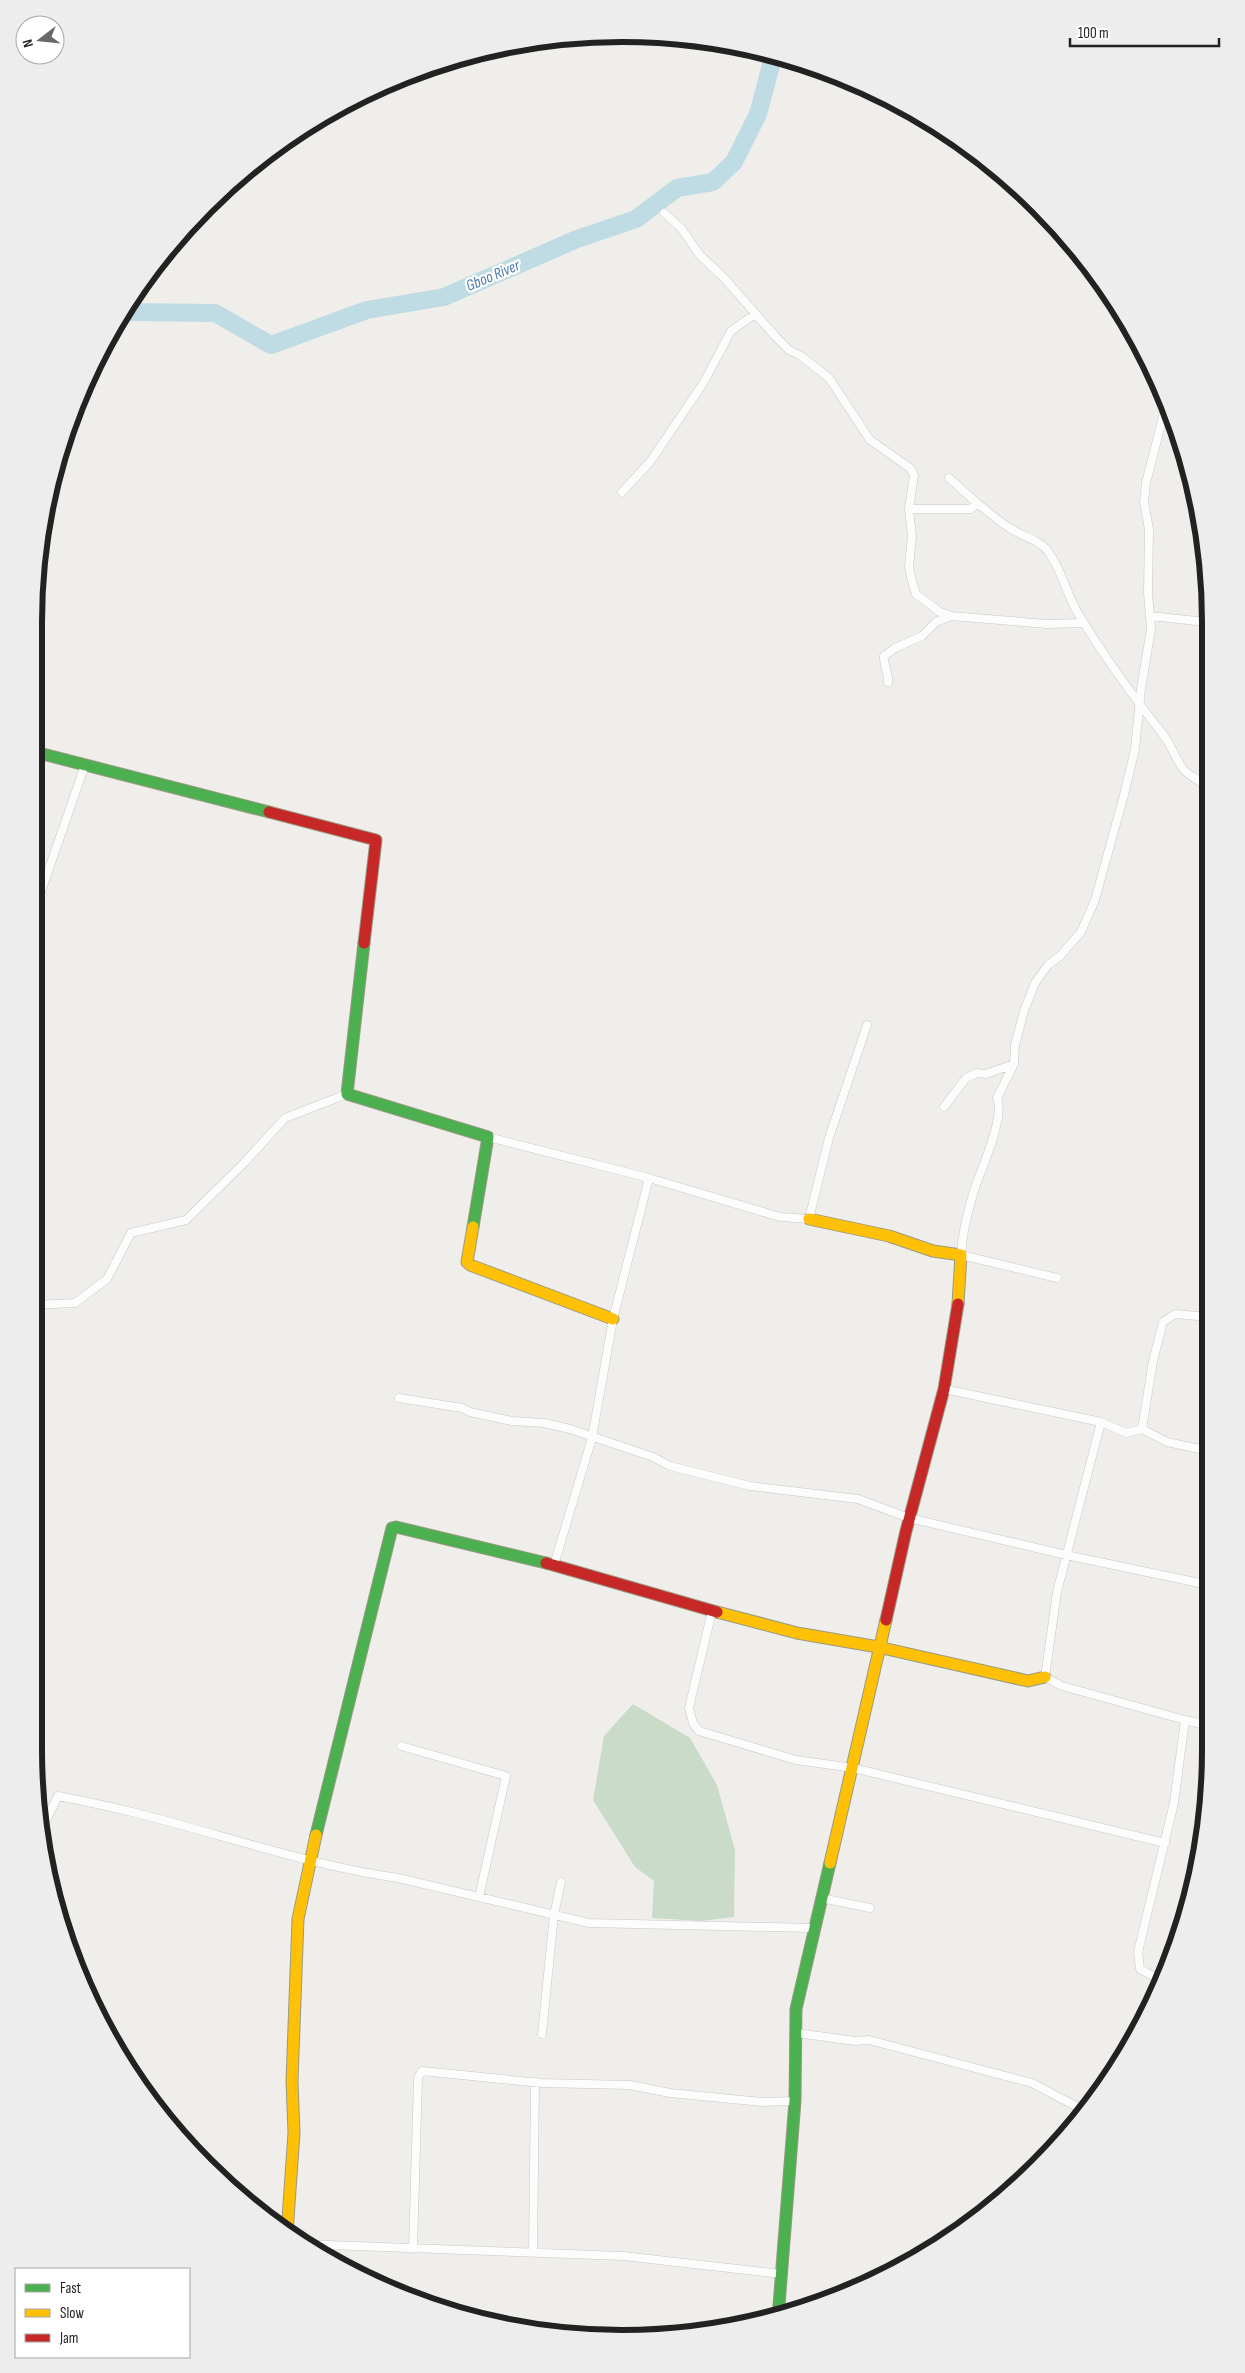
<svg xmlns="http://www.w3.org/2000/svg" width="1245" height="2373" font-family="'Sofia Sans Condensed',sans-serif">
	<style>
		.cemetery { fill: #cadbca }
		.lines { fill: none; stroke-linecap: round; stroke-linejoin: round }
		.river { stroke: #bfdbe3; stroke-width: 18 }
		.street-casing { stroke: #c9c8c7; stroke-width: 9 }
		.fast-casing { stroke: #999a82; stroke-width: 13 }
		.slow-casing { stroke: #999a82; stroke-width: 13 }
		.jam-casing { stroke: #999a82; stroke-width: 13 }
		.street { stroke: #fdfcfc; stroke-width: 8 }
		.fast { stroke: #4caf50; stroke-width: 11 }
		.slow { stroke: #ffc107; stroke-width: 11 }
		.jam { stroke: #c62828; stroke-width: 11 }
		.labels { text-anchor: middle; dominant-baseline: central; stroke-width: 4.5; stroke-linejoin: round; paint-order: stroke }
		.water-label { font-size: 16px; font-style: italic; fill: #4a7aab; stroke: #fff }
		.rim { fill: none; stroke: #222; stroke-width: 6 }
	</style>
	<rect width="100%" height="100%" fill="#f0eeeb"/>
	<path class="cemetery" d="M633,1704L690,1738L717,1785L735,1850L734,1917L701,1921L652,1918L654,1881L635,1867L593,1800L604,1736Z"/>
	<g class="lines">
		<path class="river" d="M126,312L215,313L271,345L367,310L444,297L577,239L636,219L677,188L713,182L734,162L758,114L774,54"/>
		<defs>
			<path id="street" d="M664,213L681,228L699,254L725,279L776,337L789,350L801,356L829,378L870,440L910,468L914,475L909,509L912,536L909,567L912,581L916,594L940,612L951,616
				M949,478L978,504
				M622,492L650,462L704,382L731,331L755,314
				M909,509H970L978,504C988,511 997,520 1008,527C1020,536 1037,538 1047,550C1062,569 1066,594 1079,615C1104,656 1132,695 1162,733C1171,744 1175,758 1183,769C1189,776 1200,780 1207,788
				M1150,616L1206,622
				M888,682C889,672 883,665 884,656L895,648L922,636L936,622L951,616L1047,624L1084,623
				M35,909L85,765
				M944,1107L966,1078L977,1073L986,1074L1014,1064
				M488,1137L649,1178L780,1217L809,1219L829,1138L867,1025
				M1057,1278L961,1255C962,1235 967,1214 973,1194C979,1173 1006,1117 997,1098L1014,1064L1015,1045L1024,1011L1035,983L1048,965L1060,956L1081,932L1095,900L1124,795L1135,749L1141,689L1151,629L1148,593L1149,529L1144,502L1146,483L1167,401
				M34,1305L75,1303L107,1279L131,1233L186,1220L244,1163L285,1118L347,1094
				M944,1389L1101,1422
				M399,1398L462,1408L470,1412L512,1421L544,1423L570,1429L653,1457L670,1466L750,1486L858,1499L909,1518L1066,1555L1209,1585
				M1142,1429L1167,1442L1209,1451
				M554,1565L592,1438L613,1319L649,1178
				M712,1611L689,1708L693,1723L699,1731L796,1760L853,1768L1165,1843
				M1185,1720L1210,1726
				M401,1746L506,1776L479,1897
				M42,1829L58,1796C83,1801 108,1806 132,1812C221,1834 307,1865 398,1878L589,1923L814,1928
				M821,1898L870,1908
				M1162,1981L1140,1969L1138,1952L1174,1803L1185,1720L1062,1686L1045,1677L1057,1592L1101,1422L1126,1433L1142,1429L1153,1361L1163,1322L1175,1314L1209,1317
				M797,2033L855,2041L869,2040L1032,2083L1087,2112
				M542,2034L554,1915L561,1882
				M302,2244L623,2256L781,2274
				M413,2249L418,2078L422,2071L541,2083L630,2085L670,2093L762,2102L795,2101
				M533,2252L535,2082"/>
			<path id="fast" d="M35,752L269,812
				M364,943L347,1094L488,1137L473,1227
				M316,1835L392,1528L396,1527L546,1563
				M778,2318L795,2101L796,2009L830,1863"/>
			<path id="slow" d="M809,1219L889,1236L933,1251L961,1255L958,1304
				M473,1227L467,1262L470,1265L613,1319
				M717,1612L797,1633L878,1647L1028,1681L1045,1677
				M830,1863L886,1620
				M287,2233L294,2133L292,2081L298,1919L316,1835"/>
			<path id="jam" d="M269,812L376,840L364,943
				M546,1563L717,1612
				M886,1620L906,1531L944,1389L958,1304"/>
		</defs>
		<use href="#street" class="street-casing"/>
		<use href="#fast" class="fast-casing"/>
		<use href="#slow" class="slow-casing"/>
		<use href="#jam" class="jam-casing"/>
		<use href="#street" class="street"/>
		<use href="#fast" class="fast"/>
		<use href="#slow" class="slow"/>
		<use href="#jam" class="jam"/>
	</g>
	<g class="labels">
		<g class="water-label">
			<text transform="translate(493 276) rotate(-23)">Gboo River</text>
		</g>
	</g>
	<path d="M0 0H1245V2373H0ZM622 42H622A580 580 0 0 1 1202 622V1750A580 580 0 0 1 622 2330H622A580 580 0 0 1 42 1750V622A580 580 0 0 1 622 42Z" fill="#ededed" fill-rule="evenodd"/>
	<path class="rim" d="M622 42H622A580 580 0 0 1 1202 622V1750A580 580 0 0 1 622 2330H622A580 580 0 0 1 42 1750V622A580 580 0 0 1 622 42Z"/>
	<rect x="15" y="2268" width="175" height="90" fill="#ffffff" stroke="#a7a7a7"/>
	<rect x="25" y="2284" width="25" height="8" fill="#4caf50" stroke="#a7a7a7"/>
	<text x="60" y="2293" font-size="15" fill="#222222">Fast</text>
	<rect x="25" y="2309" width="25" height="8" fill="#ffc107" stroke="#a7a7a7"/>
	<text x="60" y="2318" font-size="15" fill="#222222">Slow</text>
	<rect x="25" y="2334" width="25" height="8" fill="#c62828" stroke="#a7a7a7"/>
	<text x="60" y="2343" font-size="15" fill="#222222">Jam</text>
	<g transform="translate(40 40) rotate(254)"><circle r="24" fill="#ffffff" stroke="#a7a7a7"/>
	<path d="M0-4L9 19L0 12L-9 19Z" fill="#6a6968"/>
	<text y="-8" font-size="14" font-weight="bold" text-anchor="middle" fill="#222222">N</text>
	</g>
	<path d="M1070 38v8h149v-8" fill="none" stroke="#222222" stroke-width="2.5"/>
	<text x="1078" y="38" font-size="15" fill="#222222" stroke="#ffffff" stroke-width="4" paint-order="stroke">100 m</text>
</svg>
